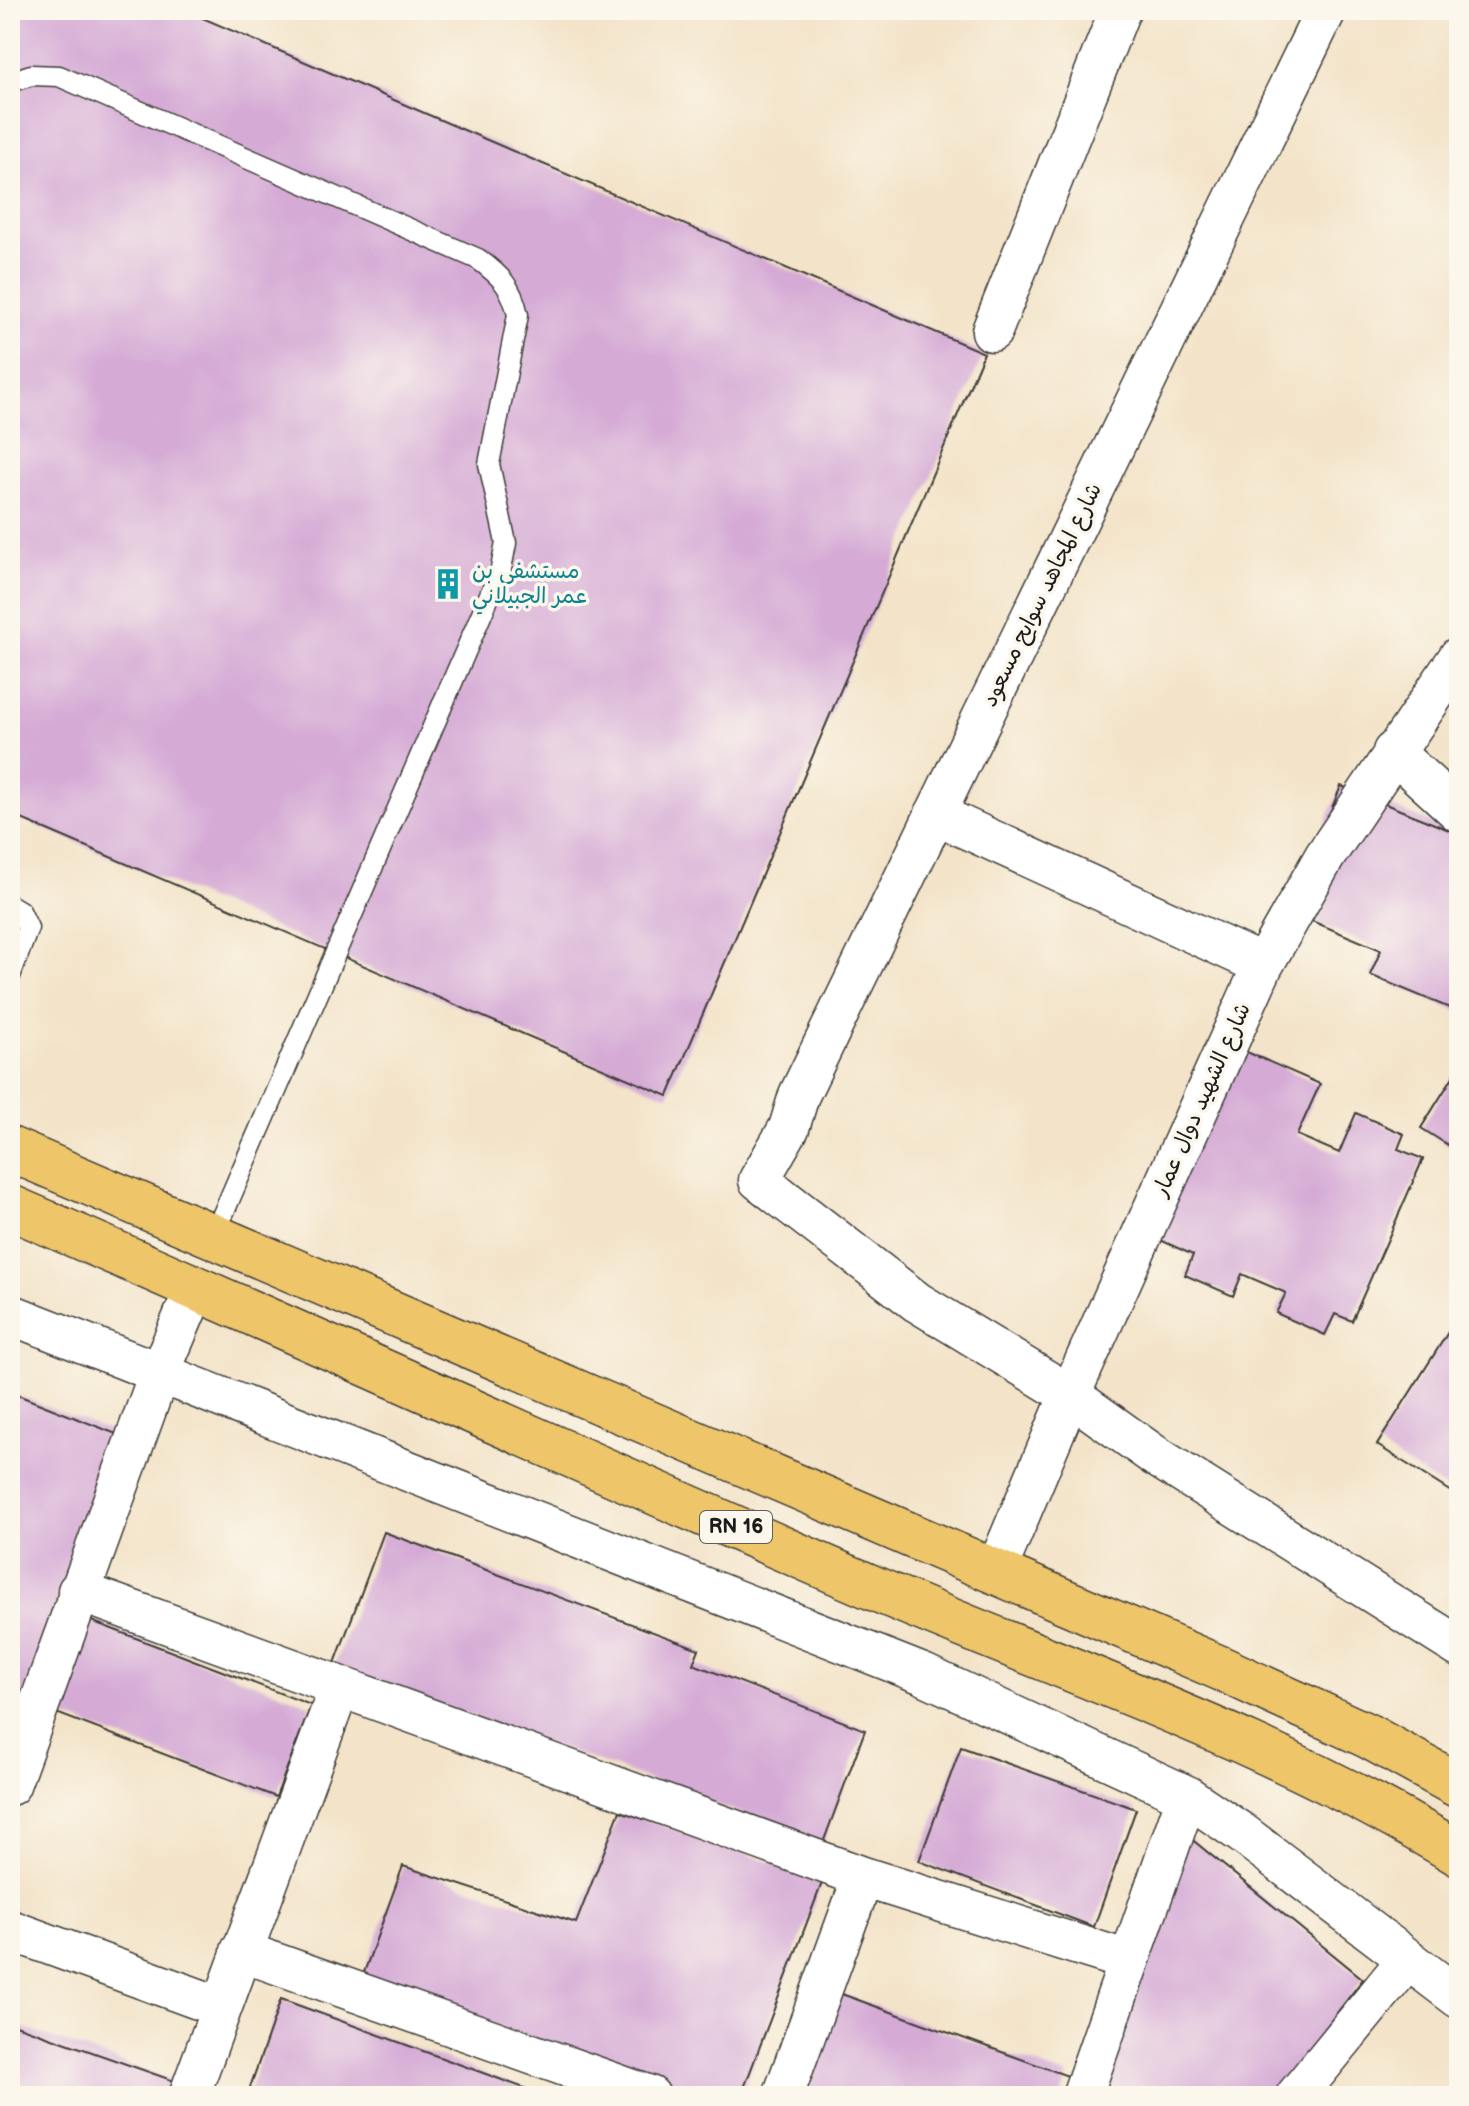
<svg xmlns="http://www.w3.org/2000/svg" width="1469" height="2106" font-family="'Balsamiq Sans','Playpen Sans Arabic',sans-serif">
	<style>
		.building { fill: #d5abd6 }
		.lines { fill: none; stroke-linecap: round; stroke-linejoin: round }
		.lane-casing { stroke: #3c3a36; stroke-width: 23 }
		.street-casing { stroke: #3c3a36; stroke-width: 43 }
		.primary-casing { stroke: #3c3a36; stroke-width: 47 }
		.lane { stroke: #fff; stroke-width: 20 }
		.street { stroke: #fff; stroke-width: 40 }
		.primary { stroke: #eec569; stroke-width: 44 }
		.labels { text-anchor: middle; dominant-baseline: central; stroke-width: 7; stroke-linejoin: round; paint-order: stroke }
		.shield { fill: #fbf7ec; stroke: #5f5e5a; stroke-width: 2 }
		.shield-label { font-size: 20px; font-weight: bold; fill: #1c1c1c }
		.culture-label { font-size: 22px; fill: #0d838f; stroke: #fbf7ec; text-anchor: start }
		.street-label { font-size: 22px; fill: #1c1c1c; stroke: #fbf7ec }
	</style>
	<rect width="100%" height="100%" fill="#fbf7ec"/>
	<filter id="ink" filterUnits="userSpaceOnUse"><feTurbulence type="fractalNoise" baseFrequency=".0125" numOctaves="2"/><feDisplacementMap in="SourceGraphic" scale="16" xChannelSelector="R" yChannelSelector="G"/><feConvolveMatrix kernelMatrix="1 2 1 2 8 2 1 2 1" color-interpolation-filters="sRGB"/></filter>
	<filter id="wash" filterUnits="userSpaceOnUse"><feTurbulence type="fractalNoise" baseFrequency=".006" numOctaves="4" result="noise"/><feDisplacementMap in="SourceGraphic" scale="32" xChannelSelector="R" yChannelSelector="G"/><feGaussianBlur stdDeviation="1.8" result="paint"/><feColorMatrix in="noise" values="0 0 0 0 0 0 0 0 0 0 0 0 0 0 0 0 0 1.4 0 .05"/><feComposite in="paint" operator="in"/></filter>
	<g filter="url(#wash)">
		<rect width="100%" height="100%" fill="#f3e3c8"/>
		<g id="blocks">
			<path class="building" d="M10,10H184L984,353L668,1096L10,814Z
				M1341,786L1459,834V1012L1370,975L1381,950L1305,918L1280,932Z
				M1233,1046L1320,1084L1297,1135L1339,1153L1356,1113L1404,1134L1398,1149L1423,1159L1352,1321L1335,1314L1325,1335L1276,1313L1286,1293L1242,1274L1233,1296L1185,1275L1193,1255L1143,1232Z
				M1456,1072L1459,1074V1152L1421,1128Z
				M1459,1315V1497L1377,1445Z
				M10,1392L119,1435L10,1728Z
				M384,1532L699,1649L693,1664L865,1730L823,1843L334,1666Z
				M86,1619L311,1705L276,1797L51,1711Z
				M961,1747L1136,1809L1094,1927L919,1861Z
				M620,1811L823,1880L741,2096H692L362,1978L403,1866L576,1923Z
				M1184,1833L1363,1979L1273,2096H1095Z
				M836,1992L1068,2076L1061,2096H799Z
				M281,1999L546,2096H247Z
				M10,2023L180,2083L175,2096H10Z"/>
		</g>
	</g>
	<g filter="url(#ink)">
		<use href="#blocks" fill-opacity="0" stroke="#3c3a36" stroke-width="2"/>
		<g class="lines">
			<defs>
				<path id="lane" d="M10,82L31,75L59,76L478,259C501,276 512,287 518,315L489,464L506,543L501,569L214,1235
					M10,905L20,911L28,928L10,976"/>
				<path id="street" d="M1326,10L799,1095L789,1128L759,1180L917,1302L1070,1395L1154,1455L1459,1647
					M992,331L1120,10
					M1393,752L1459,812
					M935,814L1263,965
					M10,1314L923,1674L1187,1796L1243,1834L1459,1998
					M996,1571L1070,1395L1263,965L1325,856L1459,657
					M78,1591L863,1877L1129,1961
					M10,1785L159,1374L196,1287
					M10,1930L220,2007
					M241,1951L650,2096
					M189,2096L339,1689
					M783,2096L863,1877
					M1082,2096L1187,1796
					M1296,2096L1408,1959"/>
				<path id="primary" d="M10,1149L1220,1668L1368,1736L1459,1786
					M10,1207C298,1331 583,1463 871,1587C1068,1672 1275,1741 1459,1854"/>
			</defs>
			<use href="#lane" class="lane-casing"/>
			<use href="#street" class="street-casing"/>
			<use href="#primary" class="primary-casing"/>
			<use href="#lane" class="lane"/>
			<use href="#street" class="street"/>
			<use href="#primary" class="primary"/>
		</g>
	</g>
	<defs>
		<symbol id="building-bare" viewBox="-9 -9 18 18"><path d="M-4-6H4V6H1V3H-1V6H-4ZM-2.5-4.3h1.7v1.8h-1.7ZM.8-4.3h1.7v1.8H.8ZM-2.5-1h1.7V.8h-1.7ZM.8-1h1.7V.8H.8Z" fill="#0f9aa8" stroke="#fbf7ec" stroke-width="2.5" paint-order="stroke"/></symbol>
	</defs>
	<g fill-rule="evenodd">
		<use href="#building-bare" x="426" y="562" width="44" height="44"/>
	</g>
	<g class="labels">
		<rect class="shield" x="700" y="1511" width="72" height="32" rx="6"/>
		<g class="shield-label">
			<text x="736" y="1527">RN 16</text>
		</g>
		<g class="culture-label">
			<text x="472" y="571">مستشفى بن<tspan x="472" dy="25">عمر الجبيلاني</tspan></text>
		</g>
		<g class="street-label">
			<text transform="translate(1042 595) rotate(-64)">شارع المجاهد سوايح مسعود</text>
			<text transform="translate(1202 1100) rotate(-66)">شارع الشهيد دوال عمار</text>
		</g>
	</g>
	<rect width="1469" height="2106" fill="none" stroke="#fbf7ec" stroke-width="40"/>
</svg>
